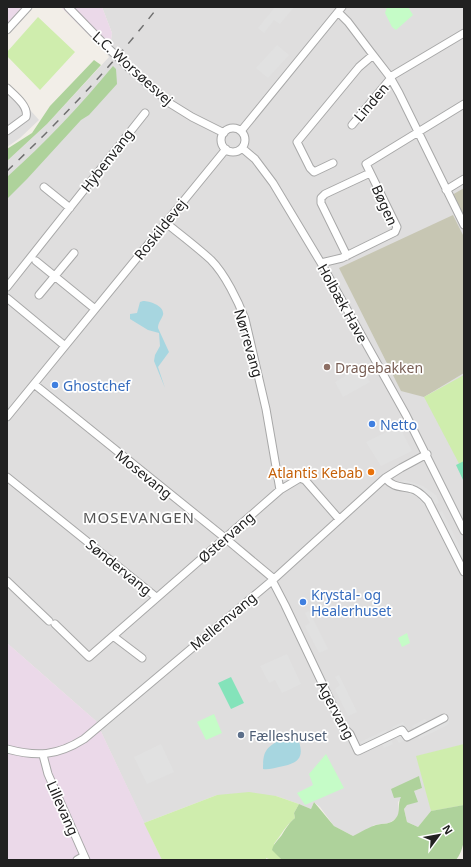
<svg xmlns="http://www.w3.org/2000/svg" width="471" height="867" font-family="'Noto Sans',sans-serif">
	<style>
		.residential { fill: #dfdede }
		.industrial { fill: #ebd9e9 }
		.construction { fill: #c7c6b3 }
		.grass { fill: #cfedad }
		.forest { fill: #aed29b }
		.park { fill: #c5fcc7 }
		.pitch { fill: #84e3ba }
		.parking { fill: #e1e1e1 }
		.water { fill: #a7d6e0 }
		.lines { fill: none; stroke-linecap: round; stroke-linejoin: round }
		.minor-casing { stroke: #a8a8a8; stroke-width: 9 }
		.minor { stroke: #fff; stroke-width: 7 }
		.rail { stroke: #6f6f6f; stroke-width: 1.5; stroke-dasharray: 8 8; stroke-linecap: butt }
		.minor-bridge-casing { stroke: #a8a8a8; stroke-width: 9; stroke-linecap: butt }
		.minor-bridge { stroke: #fff; stroke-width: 7 }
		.education-dot { fill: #8d6e63; stroke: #fff; stroke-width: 1.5 }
		.shop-dot { fill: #3f7fe0; stroke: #fff; stroke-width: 1.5 }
		.food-dot { fill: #e8710a; stroke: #fff; stroke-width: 1.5 }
		.service-dot { fill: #5c6f8a; stroke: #fff; stroke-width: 1.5 }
		.labels { text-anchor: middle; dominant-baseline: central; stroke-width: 3.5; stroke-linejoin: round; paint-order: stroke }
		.street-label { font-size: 14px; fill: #212121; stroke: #fff }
		.education-label { font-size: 14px; fill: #785e54; stroke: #fff; text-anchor: start }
		.shop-label { font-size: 14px; fill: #366cbe; stroke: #fff; text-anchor: start }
		.food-label { font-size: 14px; fill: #c56008; stroke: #fff; text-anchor: end }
		.service-label { font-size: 14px; fill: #4e5e75; stroke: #fff; text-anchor: start }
		.neighbourhood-label { font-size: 15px; letter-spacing: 1px; fill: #545454; stroke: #fff }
	</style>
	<rect width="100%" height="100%" fill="#f2eee8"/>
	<path class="residential" d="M102,7H464V805L431,811L418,827L407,822L404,809L414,791L422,788L419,777L398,802L399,813L397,818L389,823L374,825L369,829L353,836L334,826L320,807L314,802L311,809L299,804L276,796L217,795L144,823L96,721L7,643V161L47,124L109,57L103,49L111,40L112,33Z
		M7,84L39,120L20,138L7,147Z"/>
	<path class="industrial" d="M7,7H32L7,35Z
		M61,7H102L112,33L111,40L103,49Z
		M7,643L96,721L162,860H7Z"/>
	<path class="construction" d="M464,188V219L452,195Z
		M453,215L464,237V373L424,397L401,391L339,268Z"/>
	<path class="grass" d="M38,17L75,52L40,90L7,56V52Z
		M464,375V473L424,397Z
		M464,744V805L431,811L416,756Z
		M249,792L276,796L299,804L294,813L295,818C286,825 281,835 274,844L280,858L282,860H272L266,858V860H162L144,823L217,795Z"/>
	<path class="forest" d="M94,60L101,65L47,124L7,161V149L32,133L50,106Z
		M113,66L116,69L117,84L89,115L81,120L27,179L7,199V177C45,143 80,106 113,66Z
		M419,776L422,788L414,791L418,802L407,805L404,809L407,822L418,827L431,811L464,805C464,823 468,845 456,860H282L272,850C274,842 279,840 283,833C287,827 289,823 295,818L294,813L299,804L311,809L314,802L334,826L353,836C359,833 371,826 376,825C383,823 391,825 396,818C401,812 397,804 401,797L394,798L391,789Z"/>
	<path class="park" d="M387,7H408L413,15L396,30L392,27L385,13Z
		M407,633L410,643L402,647L398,638Z
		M214,714L222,733L206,740L197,722Z
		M326,754L344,788L305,805L297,793L313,785L309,774Z"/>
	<path class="pitch" d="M464,461V482L456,465Z
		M231,677L244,703L231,709L218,683Z"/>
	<path class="parking" d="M275,7H294L280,24L274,20L264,33L258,28Z
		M277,45L289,55L268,78L256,68Z
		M361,367L370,382L343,397L335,382Z
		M399,426L412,451L381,466L366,442Z
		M405,480L423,486L436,495L439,503L427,508L416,496L405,493L407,486L399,482Z
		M442,511L464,555V559L458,561L435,514Z
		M309,611L328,649L319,653L305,626L310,623L305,613Z
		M287,654L301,684L282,693L275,680L269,683L260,666Z
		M339,675L357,712L348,716L335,689L340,685L335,677Z
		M446,713L449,720V723L446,726L419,739L412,726L425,719L428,723Z
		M403,722L411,737L399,743L395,737L391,740L393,744L384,748L380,739L363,747L360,742L386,730L388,734L394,731L392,727Z
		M161,744L174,772L147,784L134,757Z"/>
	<path class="water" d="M143,301C150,301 165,306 163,315C161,320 158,323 158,328L169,352L158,367L165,388L154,361L155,355L160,346L159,333L148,330L130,319V314L137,313L140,302Z
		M284,738H288L299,742C305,760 295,764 279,767C274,768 268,770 263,769C263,749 267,747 284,738Z"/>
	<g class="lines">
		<defs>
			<path id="minor" d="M68,7L104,44
				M338,12L348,22L370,51L390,77L399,93L464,225
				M7,30L28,7
				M129,68L171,104L192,117L224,133
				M390,77L464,33
				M7,88C14,95 29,106 26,117L7,131
				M352,125L390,79
				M221 140a12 12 0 1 1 24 0a12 12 0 1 1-24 0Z
				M241,131L342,7
				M242,148L255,159L273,183L321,263L406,415L464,531
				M333,163L314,172L310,168L297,142L359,67L373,55
				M44,187L70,208
				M446,190L464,179
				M166,223C181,235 197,247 211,260C225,274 238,301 245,319L266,409L280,490
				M347,256L321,203V198L325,194L370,173
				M36,261L95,309
				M321,263L342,258L395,232L397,227L366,164L464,104
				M7,287L145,113
				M39,295L74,253
				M7,298L65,346
				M34,384L225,538L274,579
				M7,417L226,149
				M7,477L156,597
				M385,478C394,488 400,486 412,489C419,491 423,496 428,501L464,572
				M272,580L285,605L343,727L350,734L358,751L402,730L407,737L444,718
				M7,581L49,621
				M55,624L89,657L280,490L300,478L305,480L339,519
				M113,636L142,658
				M7,749C37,757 57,756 84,739L274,579L385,478L401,468L427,454
				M43,755L48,774L86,860
				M77,860L84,856"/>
		</defs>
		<use href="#minor" class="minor-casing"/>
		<use href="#minor" class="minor"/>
		<path class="rail" d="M7,171C61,120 112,66 158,7"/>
		<defs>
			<path id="minor-bridge" d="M104,44L129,68"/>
		</defs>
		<use href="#minor-bridge" class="minor-bridge-casing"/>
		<use href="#minor-bridge" class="minor-bridge"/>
	</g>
	<circle class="education-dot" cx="327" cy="367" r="4"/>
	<g class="shop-dot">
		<circle cx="55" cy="385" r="4"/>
		<circle cx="372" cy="424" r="4"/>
		<circle cx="303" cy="602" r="4"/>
	</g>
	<circle class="food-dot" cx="371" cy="472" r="4"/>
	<circle class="service-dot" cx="241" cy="735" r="4"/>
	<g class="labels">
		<g class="street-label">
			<text transform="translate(133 68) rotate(42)">L.C. Worsøesvej</text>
			<text transform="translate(371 102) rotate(-50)">Linden</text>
			<text transform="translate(107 160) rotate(-52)">Hybenvang</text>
			<text transform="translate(385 205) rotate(66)">Bøgen</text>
			<text transform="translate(160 229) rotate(-51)">Roskildevej</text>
			<text transform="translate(343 303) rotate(61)">Holbæk Have</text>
			<text transform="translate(249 343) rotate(74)">Nørrevang</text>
			<text transform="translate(144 474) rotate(39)">Mosevang</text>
			<text transform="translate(226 537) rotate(-41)">Østervang</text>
			<text transform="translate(119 567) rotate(39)">Søndervang</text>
			<text transform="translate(223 621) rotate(-40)">Mellemvang</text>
			<text transform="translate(336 710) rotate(62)">Agervang</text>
			<text transform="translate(63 808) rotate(66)">Lillevang</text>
		</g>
		<g class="education-label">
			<text x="335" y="367">Dragebakken</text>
		</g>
		<g class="shop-label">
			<text x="63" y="385">Ghostchef</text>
			<text x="380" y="424">Netto</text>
			<text x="311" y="594">Krystal- og<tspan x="311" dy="16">Healerhuset</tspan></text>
		</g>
		<g class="food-label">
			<text x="363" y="472">Atlantis Kebab</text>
		</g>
		<g class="service-label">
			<text x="249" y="735">Fælleshuset</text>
		</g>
		<g class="neighbourhood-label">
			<text x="139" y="517">MOSEVANGEN</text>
		</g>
	</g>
	<rect width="471" height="867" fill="none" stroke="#212121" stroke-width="16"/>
	<g transform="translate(439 835) rotate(58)" stroke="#ffffff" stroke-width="3" paint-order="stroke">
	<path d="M0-3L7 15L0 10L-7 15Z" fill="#212121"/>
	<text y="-6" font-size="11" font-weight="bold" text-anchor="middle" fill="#212121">N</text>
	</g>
</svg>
